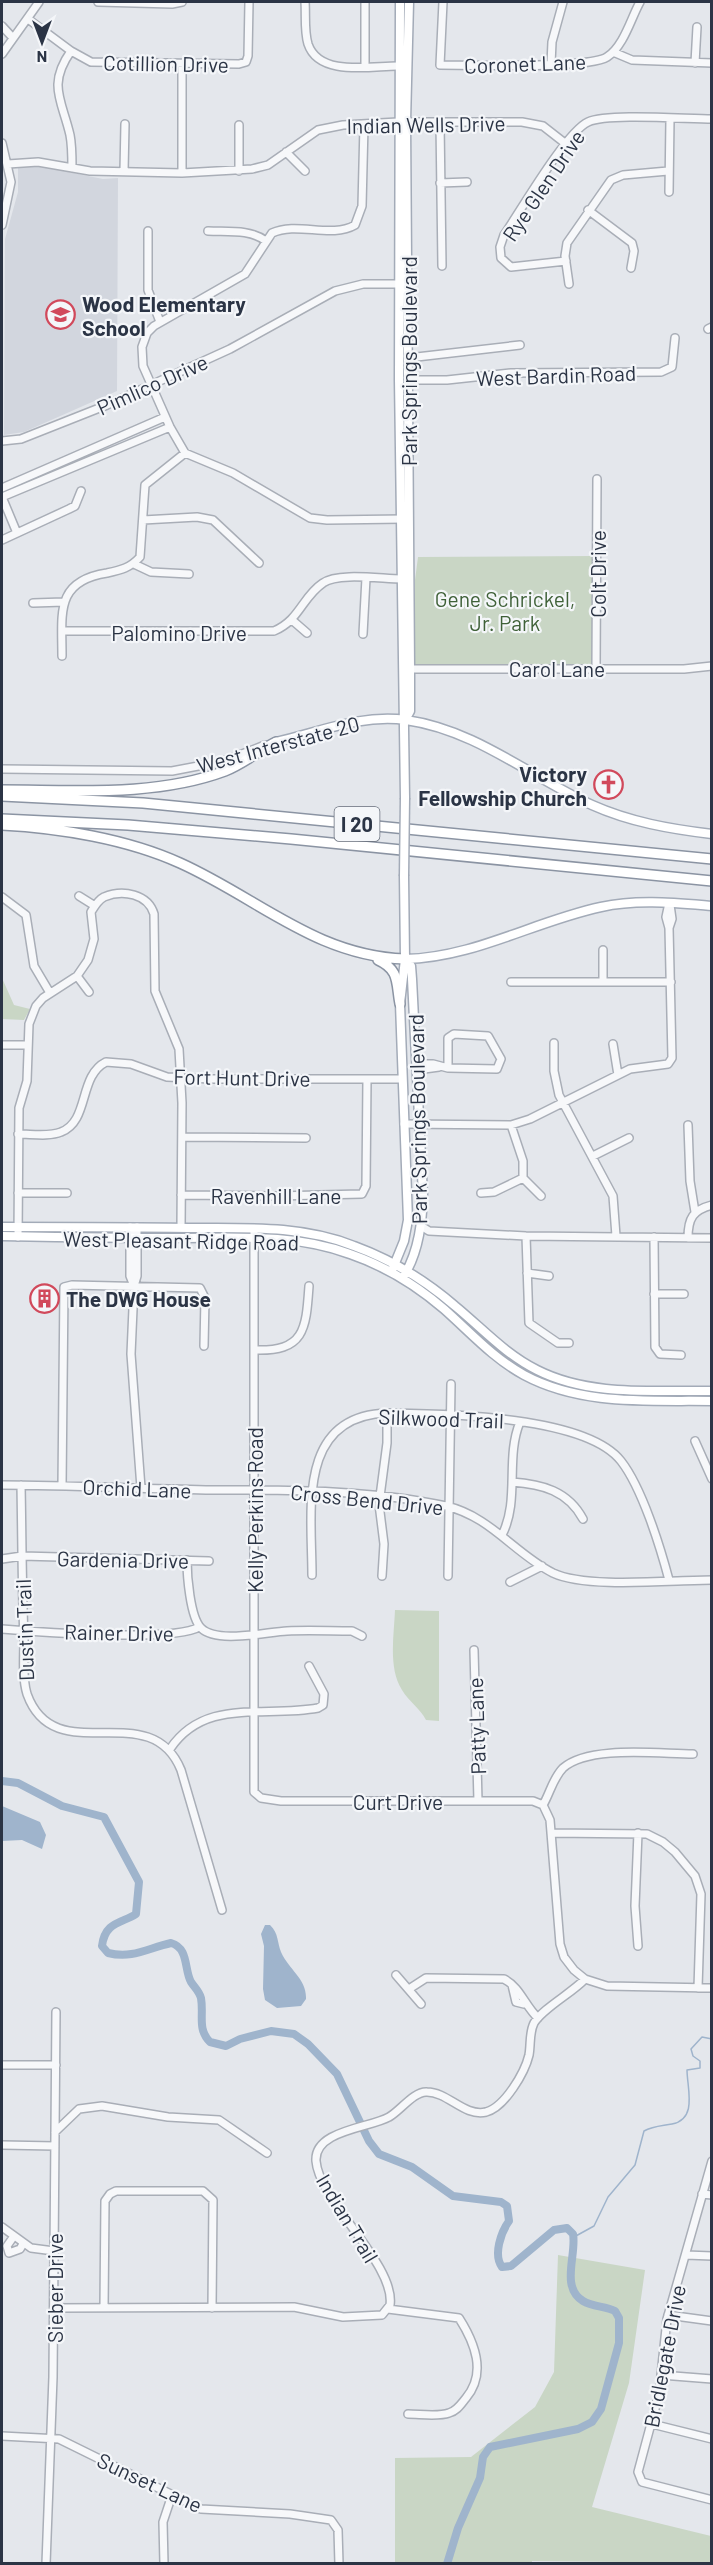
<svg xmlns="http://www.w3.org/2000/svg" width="713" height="2565" font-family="Barlow,sans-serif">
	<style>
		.built { fill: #d2d6de }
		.green { fill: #c9d6c5 }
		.water { fill: #9fb4cc }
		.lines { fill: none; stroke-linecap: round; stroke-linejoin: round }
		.stream { stroke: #9fb4cc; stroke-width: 1.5 }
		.river { stroke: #9fb4cc; stroke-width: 8 }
		.minor-casing { stroke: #a9aeb7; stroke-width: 10 }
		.major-casing { stroke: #a3abb8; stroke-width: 11 }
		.highway-casing { stroke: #8b94a3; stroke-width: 12 }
		.minor { stroke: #f7f8fa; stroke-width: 7 }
		.major { stroke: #fff; stroke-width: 8 }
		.highway { stroke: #fff; stroke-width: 9 }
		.major-bridge-casing { stroke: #a3abb8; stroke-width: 11; stroke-linecap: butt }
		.major-bridge { stroke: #fff; stroke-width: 8 }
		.labels { text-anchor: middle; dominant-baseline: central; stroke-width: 4.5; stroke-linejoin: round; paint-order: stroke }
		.shield { fill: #f4f6f9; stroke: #676e7b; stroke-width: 1.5 }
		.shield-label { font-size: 20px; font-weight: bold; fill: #2b3445 }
		.street-label { font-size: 21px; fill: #2b3445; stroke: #f4f6f9 }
		.poi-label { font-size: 21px; font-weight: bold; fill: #2b3445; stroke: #f4f6f9; text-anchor: start }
		.park-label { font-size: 21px; fill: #3f6138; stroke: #f4f6f9 }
	</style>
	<rect width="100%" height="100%" fill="#e4e7ec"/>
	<path class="built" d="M34,165L103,179L118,178L117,391L24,432L4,435L5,239L18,192V168Z"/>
	<path class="green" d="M594,556V664H415V580L418,557Z
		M2,978L14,1005L30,1009L24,1020L2,1019Z
		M395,1610L439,1611V1721L426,1720C420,1708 409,1702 402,1690C388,1668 394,1636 395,1610Z
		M558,2255L645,2270L629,2383L592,2507L711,2536V2563L532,2561V2564L395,2563V2458L471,2457L535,2407L554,2372Z"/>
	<path class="water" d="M2,1806L40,1822L46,1835L42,1849L22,1840L2,1841Z
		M265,1925H270C279,1934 277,1942 281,1952C289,1970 307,1979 306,1999L301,2006L277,2008L265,2000L263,1989L264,1946L261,1934Z"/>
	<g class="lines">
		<path class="stream" d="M574,2237L594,2226L608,2197L635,2165L644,2131C653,2126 662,2126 672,2124C698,2119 687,2088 687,2070L700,2068V2061L693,2056L691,2049L702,2037L712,2039"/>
		<path class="river" d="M2,1781L18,1783L62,1806L104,1817L139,1882L136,1914C123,1923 105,1921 102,1946L108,1953C133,1959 148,1948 171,1943C189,1948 184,1970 191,1982C195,1988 199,1991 201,1998C204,2015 197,2029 210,2042L226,2046L240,2039L271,2031L294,2034L308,2044L337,2074L369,2141L379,2154L412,2167L453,2196L501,2202L507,2206L509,2221C501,2232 493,2255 502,2267L511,2266L554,2230L567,2228L573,2234C577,2254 560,2287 583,2301C593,2307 605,2306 615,2311L619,2318V2343L601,2409L592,2422L578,2429L490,2447L483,2457L480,2478L458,2528L447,2564"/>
		<defs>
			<path id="minor" d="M98,2L172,4L182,2
				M305,2C306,15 304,31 308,44C319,77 371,66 397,66
				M443,2L440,65C469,65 589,69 607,57C624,46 631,18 640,2
				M28,19L71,51L91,62L239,64L246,62L248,56L249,2
				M2,26L13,38
				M71,51C47,85 62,100 70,135C72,145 72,157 72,168
				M613,52L632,60L712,63
				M2,54L39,2
				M695,63L697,27
				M551,64L552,42L563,2
				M365,66V2
				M440,123L442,266
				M239,125V171
				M364,125L362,206L355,225C331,239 297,221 272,233L245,274L154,326L147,333L142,347L143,366L170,427L185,453L233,473L310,518L327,520L404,519
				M2,143L11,182L2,225
				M286,152L305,171
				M8,164L38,162L90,171L182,173L252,169L268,165L318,130L343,125L398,122H522L543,126L566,144
				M124,171L125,124
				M182,173V64
				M440,183L467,182
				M669,192L670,119
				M588,210L632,243L634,251L631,268
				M148,231V290L160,322
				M208,231C228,232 250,229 266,241
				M566,261L511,267L501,258L500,247L504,235C520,212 566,132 588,122C608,113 685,119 712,119
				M569,284L565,256L567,243L611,180L623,175L668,171
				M708,329L712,327
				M408,358L520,345
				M408,380H447L511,373L661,372L672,367L675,338
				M2,441L21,439L107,405L230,349L335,291L363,284H399
				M2,488L165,417
				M2,497L170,427
				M2,497L17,533
				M143,520L197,517L213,520L259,563
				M2,540L69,509L75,506L81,491
				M134,564L151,572L189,574
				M33,603L64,602
				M292,620L307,633
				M62,631H274C300,620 302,597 323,583C338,572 382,579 401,579
				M363,634L366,578
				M62,656C62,613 55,581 107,573C121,570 130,568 140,557L145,485L185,453
				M405,669H684L712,666
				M596,669L597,479
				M2,769L172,771L224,761L265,745
				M79,896L95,906
				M2,897L26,915L34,966L50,993
				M669,928L672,919L670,905
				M603,950V982
				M77,976L89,992
				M511,982H671
				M554,1043V1071L559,1095L613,1196L616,1236
				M613,1044L618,1075
				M2,1045H27
				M417,1064H433L448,1068L497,1069L501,1059L488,1036L454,1034L448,1038V1068
				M417,1070L439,1067
				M404,1124L511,1125L530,1119L630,1069L668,1064L672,1058L669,928L666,917L669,903
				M511,1125L523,1161V1178
				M688,1125L690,1181L695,1212
				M18,1134C32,1134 49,1137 61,1132C90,1121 78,1076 106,1062L131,1064L167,1077L211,1079H402
				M182,1137L306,1138
				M593,1156L629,1138
				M523,1178L541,1196
				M18,1193H67
				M481,1193L494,1192L523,1178
				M181,1195L276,1196L362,1194L366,1186L367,1079
				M421,1226L429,1231L526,1236L712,1238
				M130,1227V1276L134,1286
				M137,1227V1276L134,1286L131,1354L141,1488
				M254,1229V1792L261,1798L281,1801H533L543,1805
				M526,1236L529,1323L558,1343H569
				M18,1237L19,1108L27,1081L29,1024L36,1006L43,998L77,976L88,960L94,939L91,912C94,907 98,900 104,897C123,889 148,894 154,914L155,991L179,1049L182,1103L181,1227
				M654,1237L655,1347L660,1354L681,1355
				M688,1238C688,1218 693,1210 712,1205
				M527,1273L549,1276
				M654,1294H684
				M254,1350C305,1352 306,1329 309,1286
				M695,1441L712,1479
				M512,1482C542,1484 568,1491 583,1519
				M2,1485C70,1485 138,1489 206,1490C286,1490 367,1489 446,1506C490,1516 515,1554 553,1573C587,1589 672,1580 712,1580
				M21,1485C22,1537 22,1588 24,1640C24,1657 22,1678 27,1694C55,1772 150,1694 181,1770L222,1910
				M62,1486L64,1287L72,1285L200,1288L205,1298L204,1346
				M502,1535C520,1500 505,1458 520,1422
				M2,1559L22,1556L209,1561
				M187,1560C187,1575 190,1617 201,1628C217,1644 266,1632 287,1631C308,1630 330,1631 352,1631L362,1636
				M312,1575C312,1512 296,1416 387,1413C442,1414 585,1415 621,1461C642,1488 660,1546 669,1580
				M382,1576L384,1544L379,1504L387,1443V1413
				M448,1576L451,1384
				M510,1582L542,1566
				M2,1629C37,1632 175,1642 199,1627
				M474,1650L478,1801
				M170,1749C205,1697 264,1718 318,1708L323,1705L324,1694L309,1666
				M543,1805L550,1820L560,1944L564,1957L574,1970L585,1979L607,1986L712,1988
				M543,1805C550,1793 553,1778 563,1768C589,1745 659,1754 693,1754
				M551,1833L647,1834L663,1842L675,1852L695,1876L701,1894L698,1988
				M638,1833L635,1906L638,1946
				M396,1975L421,2004
				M512,1985L516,2002L524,2004
				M409,1989L426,1978L504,1979C520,1987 525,2006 538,2018
				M2,2065H56
				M55,2132L79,2109L102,2106L168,2117L219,2120L267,2153
				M2,2145L55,2146
				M712,2161L667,2319L659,2394L638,2472L642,2482L712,2500
				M702,2194L712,2195
				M2,2227L31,2248L54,2251
				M14,2236L7,2246L9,2253L20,2249L23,2244
				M686,2255L712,2256
				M54,2308L294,2307L343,2317L382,2315L390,2305C396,2265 319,2201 316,2161C314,2130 370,2128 389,2117C400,2111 414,2091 427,2092C448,2092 464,2117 486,2112C505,2107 525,2072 529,2055C531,2044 529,2033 534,2023C543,2008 572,1993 585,1979
				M104,2308L105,2201L110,2194L116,2191H203L213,2200L212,2308
				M388,2309L459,2318C475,2343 487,2373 466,2398C461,2404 457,2411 449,2413C438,2417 420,2414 408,2414
				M668,2315L712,2321
				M661,2375L712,2379
				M652,2424L712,2439
				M2,2436L59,2439L201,2509L290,2514L331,2520L338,2530L339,2564
				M46,2564L53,2377L56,2012
				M164,2564L163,2522L172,2495"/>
			<path id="major" d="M400,2L399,380L405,798
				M405,720L410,711V669L406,122L409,2
				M276,742C320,732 360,714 406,720C476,730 529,776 592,805C630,822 670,829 712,834
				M405,959L411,966L412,979L423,1195C422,1222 419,1250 405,1274
				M405,959C473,958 535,921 601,907C637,899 675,903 712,906
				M2,1227C67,1227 132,1227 197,1228C250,1228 304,1226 354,1246C392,1260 425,1280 455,1306C483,1329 505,1354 537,1370C590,1397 654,1390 712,1391
				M2,1236C59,1237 117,1238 174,1238C233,1238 294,1233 350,1254C385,1266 416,1285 444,1309C470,1332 493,1358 524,1375C582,1406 648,1400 712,1401
				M393,1268L404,1241L408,1220L400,1004L405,959L404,876"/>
			<path id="highway" d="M2,790C74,790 155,797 225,771C243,764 258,751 276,742
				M2,796L143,803L712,859
				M2,819L128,825L291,839L712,881
				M2,825C60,828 127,839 180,863C258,898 316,956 405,959
				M378,960C400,970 396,983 400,1004"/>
		</defs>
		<use href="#minor" class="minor-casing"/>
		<use href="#major" class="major-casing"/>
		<use href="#highway" class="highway-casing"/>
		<use href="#minor" class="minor"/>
		<use href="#major" class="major"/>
		<use href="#highway" class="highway"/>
		<defs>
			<path id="major-bridge" d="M404,876L405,798"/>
		</defs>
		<use href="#major-bridge" class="major-bridge-casing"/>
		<use href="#major-bridge" class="major-bridge"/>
	</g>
	<defs>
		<symbol id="school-ring" viewBox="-11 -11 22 22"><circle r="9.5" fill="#f4f6f9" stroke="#d1495b" stroke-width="1.5"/><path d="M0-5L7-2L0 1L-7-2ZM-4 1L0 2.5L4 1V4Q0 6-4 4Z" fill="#d1495b"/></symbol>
		<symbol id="church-ring" viewBox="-11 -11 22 22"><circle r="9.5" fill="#f4f6f9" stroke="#d1495b" stroke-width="1.5"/><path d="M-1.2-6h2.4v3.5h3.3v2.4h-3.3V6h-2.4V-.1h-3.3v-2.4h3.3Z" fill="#d1495b"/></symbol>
		<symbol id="building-ring" viewBox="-11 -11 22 22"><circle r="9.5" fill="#f4f6f9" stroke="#d1495b" stroke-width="1.5"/><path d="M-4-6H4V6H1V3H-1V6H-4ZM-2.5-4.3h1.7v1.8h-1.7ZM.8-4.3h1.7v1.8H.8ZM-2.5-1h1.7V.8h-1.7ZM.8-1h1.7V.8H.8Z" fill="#d1495b"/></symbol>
	</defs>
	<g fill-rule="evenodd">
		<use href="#school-ring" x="44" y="298" width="33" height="33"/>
		<use href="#church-ring" x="592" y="768" width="33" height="33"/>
		<use href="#building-ring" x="28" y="1282" width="33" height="33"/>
	</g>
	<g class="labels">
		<rect class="shield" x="334.5" y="807" width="45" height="34" rx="4.5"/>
		<g class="shield-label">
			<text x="357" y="824">I 20</text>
		</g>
		<g class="street-label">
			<text transform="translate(166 63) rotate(1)">Cotillion Drive</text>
			<text transform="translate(525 63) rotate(-2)">Coronet Lane</text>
			<text transform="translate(426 124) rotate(-1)">Indian Wells Drive</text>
			<text transform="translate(543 185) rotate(-56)">Rye Glen Drive</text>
			<text transform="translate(408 361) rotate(-90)">Park Springs Boulevard</text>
			<text transform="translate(556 375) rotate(-2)">West Bardin Road</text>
			<text transform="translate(152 384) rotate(-24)">Pimlico Drive</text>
			<text transform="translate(597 574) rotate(-90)">Colt Drive</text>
			<text x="179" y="632">Palomino Drive</text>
			<text x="557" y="668">Carol Lane</text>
			<text transform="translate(278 744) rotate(-15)">West Interstate 20</text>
			<text transform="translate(242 1077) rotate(1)">Fort Hunt Drive</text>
			<text transform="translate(417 1119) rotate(-91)">Park Springs Boulevard</text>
			<text x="276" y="1195">Ravenhill Lane</text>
			<text transform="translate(181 1240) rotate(1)">West Pleasant Ridge Road</text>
			<text transform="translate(441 1418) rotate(2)">Silkwood Trail</text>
			<text transform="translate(137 1488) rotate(2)">Orchid Lane</text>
			<text transform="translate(367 1499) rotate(6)">Cross Bend Drive</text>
			<text transform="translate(254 1510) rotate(-90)">Kelly Perkins Road</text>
			<text transform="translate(123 1559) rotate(1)">Gardenia Drive</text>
			<text transform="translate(24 1630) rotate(-92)">Dustin Trail</text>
			<text transform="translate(119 1632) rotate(1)">Rainer Drive</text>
			<text transform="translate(476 1726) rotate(-92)">Patty Lane</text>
			<text x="398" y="1801">Curt Drive</text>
			<text transform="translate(348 2218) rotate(59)">Indian Trail</text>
			<text transform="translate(54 2288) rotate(-90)">Sieber Drive</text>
			<text transform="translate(664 2356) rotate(-79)">Bridlegate Drive</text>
			<text transform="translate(150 2482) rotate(25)">Sunset Lane</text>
		</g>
		<g class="poi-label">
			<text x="82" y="303">Wood Elementary<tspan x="82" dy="24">School</tspan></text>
			<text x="587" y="773" text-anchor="end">Victory<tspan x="587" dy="24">Fellowship Church</tspan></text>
			<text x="66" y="1298">The DWG House</text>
		</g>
		<g class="park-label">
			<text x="505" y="598">Gene Schrickel,<tspan x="505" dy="24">Jr. Park</tspan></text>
		</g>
	</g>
	<rect width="713" height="2565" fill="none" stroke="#2b3445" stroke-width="6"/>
	<g transform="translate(42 42) rotate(180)" stroke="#f4f6f9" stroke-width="4.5" paint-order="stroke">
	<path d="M0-4.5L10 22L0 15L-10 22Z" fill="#2b3445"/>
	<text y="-9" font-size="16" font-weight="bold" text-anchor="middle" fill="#2b3445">N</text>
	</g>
</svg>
